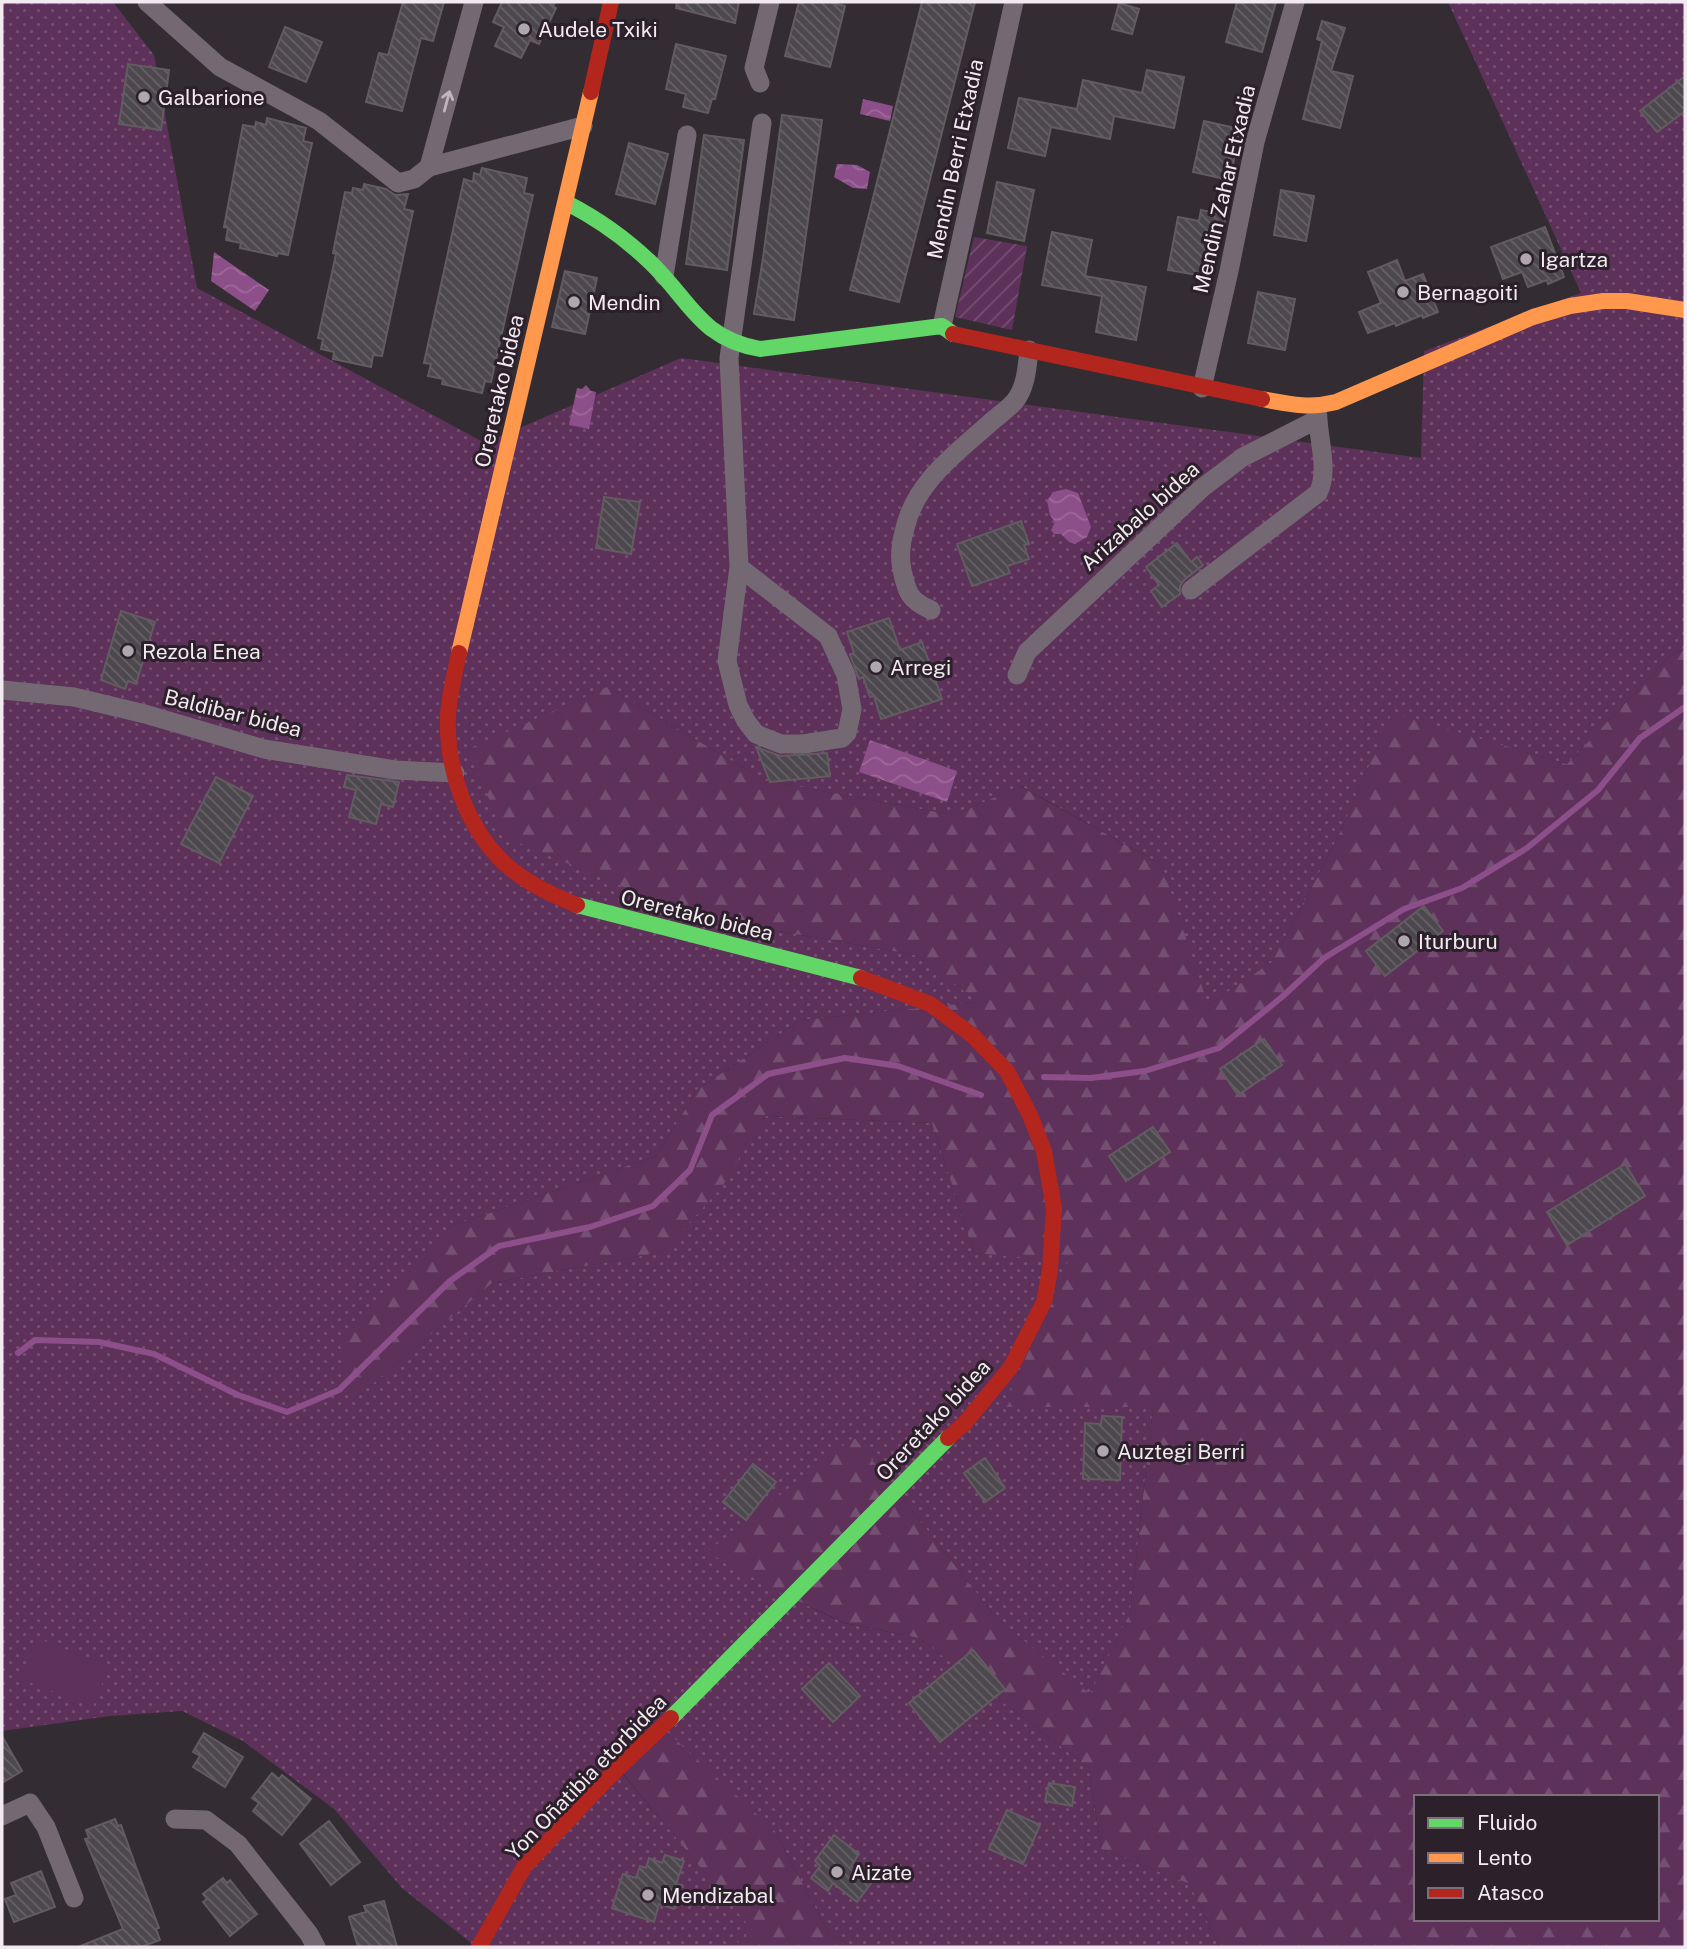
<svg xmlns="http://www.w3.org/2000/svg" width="1687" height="1949" font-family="'Public Sans',sans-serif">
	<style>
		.grass { fill: url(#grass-dots) }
		.forest { fill: url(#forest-firs); fill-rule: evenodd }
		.garden { fill: url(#garden-furrows) }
		.pitch { fill: #5d315a }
		.water { fill: url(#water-waves) }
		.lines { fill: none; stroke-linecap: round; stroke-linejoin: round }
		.stream { stroke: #8d4f89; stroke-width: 6 }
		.building { fill: url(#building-back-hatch); stroke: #625c61; stroke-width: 2 }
		.street { stroke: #746973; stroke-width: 19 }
		.fast { stroke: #63d668; stroke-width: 16 }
		.slow { stroke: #ff974d; stroke-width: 16 }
		.jam { stroke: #b3261e; stroke-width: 16 }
		.oneway { stroke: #c0b6bf }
		.poi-dot { fill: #afa7ae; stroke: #2c202a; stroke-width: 2.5 }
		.labels { text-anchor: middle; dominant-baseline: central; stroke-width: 6; stroke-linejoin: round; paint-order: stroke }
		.poi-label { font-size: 21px; fill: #f2e9f1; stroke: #2c202a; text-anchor: start }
		.street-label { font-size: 21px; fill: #f2e9f1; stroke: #2c202a }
	</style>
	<defs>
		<pattern id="grass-dots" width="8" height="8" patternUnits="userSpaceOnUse" patternTransform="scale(1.75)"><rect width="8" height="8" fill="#5d315a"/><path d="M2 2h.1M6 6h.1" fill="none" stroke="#754f72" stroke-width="1.8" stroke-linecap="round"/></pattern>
		<pattern id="forest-firs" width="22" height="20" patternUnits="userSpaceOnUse" patternTransform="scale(1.75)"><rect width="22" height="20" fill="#5d315a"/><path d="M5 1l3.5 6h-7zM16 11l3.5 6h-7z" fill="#754f72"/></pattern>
		<pattern id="garden-furrows" width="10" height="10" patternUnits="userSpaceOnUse" patternTransform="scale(1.75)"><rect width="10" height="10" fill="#5d315a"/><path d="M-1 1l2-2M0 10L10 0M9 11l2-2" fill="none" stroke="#754f72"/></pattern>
		<pattern id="water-waves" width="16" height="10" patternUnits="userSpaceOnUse" patternTransform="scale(1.75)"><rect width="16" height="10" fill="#8d4f89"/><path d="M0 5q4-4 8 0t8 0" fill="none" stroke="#9e689a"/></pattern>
		<pattern id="building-back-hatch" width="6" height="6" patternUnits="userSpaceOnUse" patternTransform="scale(1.75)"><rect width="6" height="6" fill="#4d484d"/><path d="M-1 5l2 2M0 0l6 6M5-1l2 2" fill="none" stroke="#676267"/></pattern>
	</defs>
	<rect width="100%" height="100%" fill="#332c32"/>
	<path class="grass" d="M2,2H113L154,55L197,288L485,443L681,358L1421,458L1424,351L1581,293L1448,2H1685V648L1670,656L1567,764L1392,714L1338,837L1272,962L1207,1006L1162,865L1021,786L954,815L766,781L607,687L692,916L916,955L980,1002L801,1020L698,1089L656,1156L449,1227L352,1401L492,1283L663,1252L766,1116L932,1123L974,1253L1068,1260L1153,1407L1130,1613L1090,1695L997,1619L854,1437L779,1592L844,1623L919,1638L1089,1768L1101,1849L1190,1884L1219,1947H852L828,1932L775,1831L607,1755L753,1930L733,1947H471V1943L403,1889L334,1809L243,1741L182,1711L110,1716L2,1731Z"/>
	<path class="forest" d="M1685,648V1947H1219L1190,1884L1101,1849L1089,1768L919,1638L845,1623L779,1592L707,1552L854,1437L997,1619L1090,1694L1130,1613L1153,1407H1004L1068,1261L974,1253L932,1123L766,1116L721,1188L663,1252L492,1283L351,1402L339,1339L449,1227L656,1156L698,1089L801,1020L979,1002L916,955L692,916L505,837L468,749L607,687L766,781L954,815L1020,786L1162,865L1208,1005L1272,962L1338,837L1392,713L1567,764L1670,656ZM1416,1797H1657V1919H1416Z
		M649,1715L775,1831L828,1932L852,1947H733L752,1930L607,1754Z"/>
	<path class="garden" d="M974,237L1027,246L1012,330L955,317Z"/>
	<path class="pitch" d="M37,1638L109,1666L93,1707L21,1679Z"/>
	<path class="water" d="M863,99L893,106L890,121L860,114Z
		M837,164L857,165L870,172L867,189L853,188L834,177Z
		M214,252L269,290L255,311L211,281Z
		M586,385L591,391L596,392L589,429L569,425L577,388L582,389Z
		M1066,489L1078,493L1091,527L1087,537L1075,544L1069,542L1061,534H1054L1051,530L1055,522L1050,515L1047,501L1053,492Z
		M870,740L957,771L947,802L859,772Z"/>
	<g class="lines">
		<path class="stream" d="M1044,1077L1091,1078L1145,1071L1219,1048L1282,997L1324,958L1404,909L1462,888L1527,848L1598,790L1640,738L1685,707
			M18,1353L35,1340L99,1342L154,1354L238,1395L287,1412L339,1390L450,1281L499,1246L590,1227L653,1206L690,1170L712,1115L768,1074L845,1058L898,1066L981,1095"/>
	</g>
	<path class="building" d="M403,2H444L433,41L421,38L402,111L366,102L379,53L388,55Z
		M502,2H555L553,6L556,8L539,44L530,40L521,58L495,46L504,27L493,22Z
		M677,2H739L735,23L676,8Z
		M799,2H829L845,6L830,67L785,56Z
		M922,2H975L899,302L850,290Z
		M1237,2H1276L1262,52L1226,42Z
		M1119,3L1139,9L1132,34L1112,29Z
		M1322,21L1345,28L1331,71L1353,76L1340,128L1303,119L1322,41L1317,39Z
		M285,27L322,42L306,82L269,67Z
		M676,44L726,56L715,99H712L708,113L683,107L686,94L666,89Z
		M128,64L169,70L161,130L119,124Z
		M1147,70L1184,77L1174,128L1114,116L1110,139L1051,127L1045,156L1008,148L1019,98L1077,109L1083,80L1142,93Z
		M1685,76V111L1657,132L1640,111Z
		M782,115L822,120L794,320L754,314L763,258Z
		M267,118L306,128L303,141L312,143L288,255L278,253L277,256L240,248L241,243L226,240L228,228L224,227L243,125L255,127L256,122L266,125Z
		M1204,121L1240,129L1230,180L1193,172Z
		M704,135L744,140L727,270L686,264Z
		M629,143L668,154L655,204L616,194Z
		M482,168L527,178L524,193L533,195L491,382L485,381L482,393L442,384L443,379L428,376L431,364L424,363L464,179L473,182L474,173L480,175Z
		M997,182L1034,190L1024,241L987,233Z
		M364,184L386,189L395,195L408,194L404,209L413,211L382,356L373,355L371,367L333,359L334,352L321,349L323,339L318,338L336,254L333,253L345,192L352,193L353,188L363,190Z
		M1281,190L1314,196L1306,241L1274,235Z
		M1201,210L1226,215L1223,231L1218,230L1209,277L1168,270L1178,217L1199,221Z
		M1545,227L1564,277L1548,284L1547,280L1528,287L1522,272L1503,279L1491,247Z
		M1052,232L1092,240L1085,276L1146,287L1136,340L1096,332L1102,296L1042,285Z
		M1397,260L1405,281L1423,274L1438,312L1423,318L1422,315L1396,326L1395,323L1368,333L1359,312L1381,303L1368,272Z
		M565,271L597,278L585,334L552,327Z
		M1258,292L1295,299L1285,350L1248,343Z
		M604,497L640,502L631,554L596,548Z
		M1021,521L1029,544L1024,545L1029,559L1007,566L1010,573L972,586L957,544Z
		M1177,543L1191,562L1197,557L1203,565L1184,580L1180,586V594L1162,607L1151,591L1159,585L1146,567Z
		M121,611L155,622L136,684L128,681L125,689L101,680Z
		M889,618L900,650L922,642L942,699L881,719L874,696L870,697L863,677L859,679L850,655L854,653L847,632Z
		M756,747L780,756L827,753L830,776L770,782Z
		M347,775L399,782L393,807L381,804L376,824L349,817L356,790L344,787Z
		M216,777L253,796L219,863L181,844Z
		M1424,906L1443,931L1385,976L1366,951Z
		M1264,1039L1282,1065L1238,1095L1220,1069Z
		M1153,1127L1170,1152L1126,1181L1109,1156Z
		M1625,1164L1645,1196L1567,1245L1547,1212Z
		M1102,1416L1122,1417L1120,1480L1083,1479L1085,1423L1101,1424Z
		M985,1458L1005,1488L985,1502L964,1473Z
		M753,1464L776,1482L746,1520L723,1502Z
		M973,1650L1005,1689L940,1742L909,1703Z
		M829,1663L860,1696L833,1722L802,1689Z
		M204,1733L243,1757L225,1787L193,1767L200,1756L193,1752Z
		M2,1736L22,1771L2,1783Z
		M272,1773L279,1779L282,1775L311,1799L282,1835L253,1811L259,1803L252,1798Z
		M1049,1783L1075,1787L1072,1806L1045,1801Z
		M1007,1810L1040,1825L1023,1864L989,1849Z
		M115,1819L118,1826L121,1825L136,1867L159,1928L156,1929L160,1940L141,1947H78L123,1929L85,1839L89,1838L86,1830Z
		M329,1821L360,1862L331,1885L300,1844Z
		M834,1835L859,1854L851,1866L872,1882L857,1902L833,1883L828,1891L811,1878L820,1866L815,1861Z
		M665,1855L684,1861L676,1884L682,1885L674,1909L659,1904L654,1922L612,1908L623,1874L636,1878L640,1866L646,1868L649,1858L662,1863Z
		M41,1871L55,1907L14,1922L5,1899L16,1895L11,1883Z
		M223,1878L227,1883L230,1880L257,1914L230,1936L203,1902L207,1899L203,1894Z
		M384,1901L397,1947H358L349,1917L366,1912L364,1906Z"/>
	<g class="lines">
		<path class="street" d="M147,2L220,67L319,121L398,183L414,179L429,167L583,126
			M760,83L754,68L770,2
			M429,167L474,2
			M664,276L687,135
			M942,326L1014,2
			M1202,388L1229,271L1255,142L1295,2
			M739,567L727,661L738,705L746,721L756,734L781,744H803L842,738L847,733L852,709L846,675L828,636L739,567L729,358L762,123
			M1191,590L1318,493C1329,472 1319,442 1318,419
			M931,610C909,600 907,593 902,570C899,556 901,542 905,528C916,481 957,453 991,422C999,415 1008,409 1015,401C1026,387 1027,368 1029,350
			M1017,675L1027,652L1202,488L1243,457L1318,419L1317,407
			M2,690L74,697L145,714L264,749L395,770L455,773
			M2,1816L30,1803L46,1827L74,1898
			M175,1819L206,1820L238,1844L309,1934L316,1947"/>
		<path class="fast" d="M567,203C598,219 625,238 650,262C691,301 699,338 760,349L942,326L953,334
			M577,905L861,978
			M671,1718L948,1438"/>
		<path class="slow" d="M1262,399C1289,404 1309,409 1336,402L1533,317L1570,306L1603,301H1627L1685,310
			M459,653L591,92"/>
		<path class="jam" d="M591,92L611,2
			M953,334L1262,399
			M459,653C455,673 449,695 448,716C446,768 466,826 503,862C524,882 551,895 577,905
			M861,978L930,1004L972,1035L1007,1071L1030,1115L1044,1151L1054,1208L1050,1270L1044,1302L1011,1367L965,1423L948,1438
			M479,1947L524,1867L608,1778L671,1718"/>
	</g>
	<defs><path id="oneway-shaft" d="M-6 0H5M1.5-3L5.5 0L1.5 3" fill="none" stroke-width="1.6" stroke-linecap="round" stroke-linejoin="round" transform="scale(1.75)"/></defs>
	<use class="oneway" href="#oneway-shaft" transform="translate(447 101) rotate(-75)"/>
	<g class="poi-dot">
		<circle cx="524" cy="29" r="7"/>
		<circle cx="144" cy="97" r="7"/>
		<circle cx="1526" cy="259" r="7"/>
		<circle cx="1403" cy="292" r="7"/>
		<circle cx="574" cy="302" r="7"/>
		<circle cx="128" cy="651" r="7"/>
		<circle cx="876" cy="667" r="7"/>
		<circle cx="1404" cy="941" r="7"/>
		<circle cx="1103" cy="1451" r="7"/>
		<circle cx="837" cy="1872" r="7"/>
		<circle cx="648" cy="1895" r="7"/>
	</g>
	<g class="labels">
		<g class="poi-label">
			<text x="538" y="29">Audele Txiki</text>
			<text x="158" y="97">Galbarione</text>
			<text x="1540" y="259">Igartza</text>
			<text x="1417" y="292">Bernagoiti</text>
			<text x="588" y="302">Mendin</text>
			<text x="142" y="651">Rezola Enea</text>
			<text x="890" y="667">Arregi</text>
			<text x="1418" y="941">Iturburu</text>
			<text x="1117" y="1451">Auztegi Berri</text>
			<text x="851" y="1872">Aizate</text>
			<text x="662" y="1895">Mendizabal</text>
		</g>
		<g class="street-label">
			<text transform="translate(955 159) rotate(-78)">Mendin Berri Etxadia</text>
			<text transform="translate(1224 189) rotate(-77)">Mendin Zahar Etxadia</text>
			<text transform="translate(499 391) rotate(-77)">Oreretako bidea</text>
			<text transform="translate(1140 516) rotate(-42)">Arizabalo bidea</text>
			<text transform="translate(233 713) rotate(14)">Baldibar bidea</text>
			<text transform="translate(697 915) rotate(14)">Oreretako bidea</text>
			<text transform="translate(933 1420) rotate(-47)">Oreretako bidea</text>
			<text transform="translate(586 1777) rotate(-46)">Yon Oñatibia etorbidea</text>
		</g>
	</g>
	<rect width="1687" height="1949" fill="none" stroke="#f2e9f1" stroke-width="7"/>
	<rect x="1414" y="1795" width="245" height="126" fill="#2c202a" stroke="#7b707a" stroke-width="2"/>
	<rect x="1428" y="1818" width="35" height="10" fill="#63d668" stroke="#7b707a" stroke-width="2"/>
	<text x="1477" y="1830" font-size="21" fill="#f2e9f1">Fluido</text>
	<rect x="1428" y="1853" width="35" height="10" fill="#ff974d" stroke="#7b707a" stroke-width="2"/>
	<text x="1477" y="1865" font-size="21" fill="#f2e9f1">Lento</text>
	<rect x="1428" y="1888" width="35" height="10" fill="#b3261e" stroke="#7b707a" stroke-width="2"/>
	<text x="1477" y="1900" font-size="21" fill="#f2e9f1">Atasco</text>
</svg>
